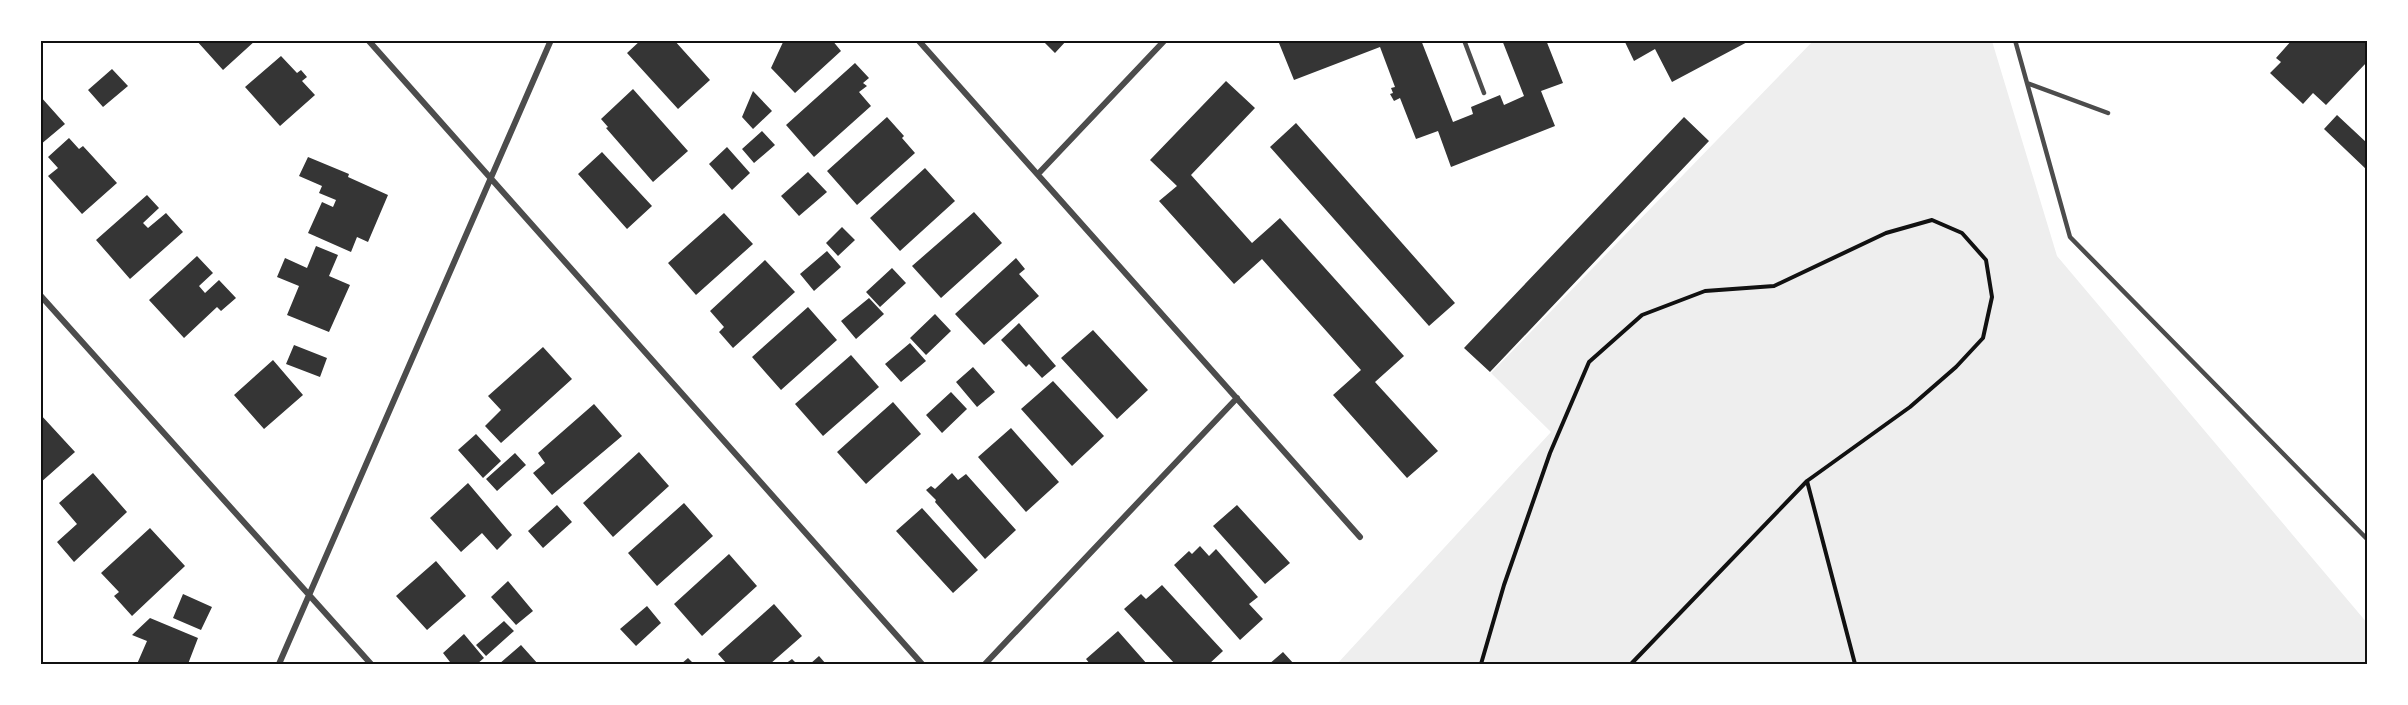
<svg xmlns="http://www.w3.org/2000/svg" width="2408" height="705" font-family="Helvetica,sans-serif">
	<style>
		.green { fill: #eee }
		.building { fill: #353535 }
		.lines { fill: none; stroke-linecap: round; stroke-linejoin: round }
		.path { stroke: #111; stroke-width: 4 }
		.service { stroke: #4c4c4c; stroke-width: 4.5 }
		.minor { stroke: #4c4c4c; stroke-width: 6 }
		.neatline { fill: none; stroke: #111; stroke-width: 2 }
	</style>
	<rect width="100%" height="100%" fill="#fff"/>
	<path class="green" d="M1814,40L1992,41L2057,256L2368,624L2367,664H1337L1551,432L1491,373Z"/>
	<path class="building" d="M196,40H256L223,70Z
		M641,40H674L710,80L678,109L627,53Z
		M784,40H832L841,51L795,93L771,68Z
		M1042,40H1067L1055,53Z
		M1285,40H1421L1453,122L1473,114L1471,107L1500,95L1504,105L1524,96L1502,40H1546L1563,83L1541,91L1555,126L1451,167L1438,131L1416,139L1400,98L1394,101L1390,94L1393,93L1391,88L1395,87L1380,47L1294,80L1279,43Z
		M1624,40H1751L1672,82L1655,49L1634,61Z
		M2292,40H2367V62L2326,105L2313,93L2303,104L2270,73L2281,62L2276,58Z
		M281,56L297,73L301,70L307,77L302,81L315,95L280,126L245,87Z
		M855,63L869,78L863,83L867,86L859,92L871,106L814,157L786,125Z
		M112,69L128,86L103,107L88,90Z
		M1226,81L1255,108L1191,175L1252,243L1280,218L1404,356L1375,382L1438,451L1407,478L1333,395L1361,370L1262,259L1234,284L1159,201L1177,186L1150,160Z
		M633,89L688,151L653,182L606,128L608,127L601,119Z
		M753,91L772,111L753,129L742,117Z
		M40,96L65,124L40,145Z
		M2337,115L2367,143V170L2324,129Z
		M887,117L904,136L902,138L915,153L857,205L827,171Z
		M1684,117L1709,141L1490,372L1464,348Z
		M1296,123L1455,303L1429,326L1270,147Z
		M762,131L775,145L754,163L742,149Z
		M69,138L79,149L83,146L117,183L82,214L48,176L58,168L48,157Z
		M727,147L750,173L732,190L709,164Z
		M602,152L652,206L627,229L578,174Z
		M308,157L349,174L348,177L388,195L368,242L357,237L351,252L308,233L322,202L333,207L336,200L319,193L322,186L299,176Z
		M925,168L955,201L900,251L870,218Z
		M808,172L827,192L799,216L781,196Z
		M147,195L159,208L143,223L148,228L166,213L183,232L130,279L96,240Z
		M974,212L1002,243L941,298L912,266Z
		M724,213L753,244L696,295L668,263Z
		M842,227L855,240L838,256L826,243Z
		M316,246L338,255L329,276L350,285L329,332L287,315L299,286L277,277L285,258L307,268Z
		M827,251L841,267L814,291L800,274Z
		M197,256L213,273L199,286L205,293L219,280L236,298L221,311L217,307L184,338L149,300Z
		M1016,258L1025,269L1019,274L1039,296L984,345L955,314Z
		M765,260L795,292L733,348L719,332L724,327L710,311Z
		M892,268L906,283L880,307L866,292Z
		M869,298L884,314L856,339L841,321Z
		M808,307L837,340L781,390L752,357Z
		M935,314L951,331L926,355L910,338Z
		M1019,323L1056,366L1042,378L1029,364L1026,367L1001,340Z
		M1093,330L1148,390L1117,419L1061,358Z
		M910,343L926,361L901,382L885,364Z
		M294,345L327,358L320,377L286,364Z
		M543,347L572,379L501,443L485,426L501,410L488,396Z
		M851,355L879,387L823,436L795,404Z
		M273,360L303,395L264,429L234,395Z
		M973,367L995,392L977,407L956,382Z
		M1053,381L1104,436L1072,466L1021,409Z
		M951,392L967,409L942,433L926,415Z
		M893,402L921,434L866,484L837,452Z
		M594,404L622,436L552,495L533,473L545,463L538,453Z
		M40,414L75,452L40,483Z
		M1011,428L1059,482L1026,512L978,457Z
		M476,434L501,461L483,478L458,450Z
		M639,452L669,486L613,537L583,503Z
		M515,453L526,465L497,491L486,479Z
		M93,473L127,512L74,562L57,542L77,524L59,503Z
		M952,473L958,480L966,474L1016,530L985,559L935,502L936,500L926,490L931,486L935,489Z
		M468,483L512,535L497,550L482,533L461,552L430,518Z
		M684,503L713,536L657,586L628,553Z
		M557,505L572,522L543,548L528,531Z
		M1237,505L1290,563L1265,584L1213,526Z
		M922,508L978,570L953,593L896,531Z
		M150,528L185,566L132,616L114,596L119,592L101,573Z
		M1200,546L1209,556L1216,549L1258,597L1249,604L1263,619L1240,640L1174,565L1189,551L1192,554Z
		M729,554L757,586L702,636L674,604Z
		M436,561L466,596L427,630L396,596Z
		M508,581L533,611L516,625L491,597Z
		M1162,585L1223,651L1209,664H1175L1124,609L1141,594L1146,599Z
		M183,594L212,607L201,630L173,618Z
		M774,604L802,636L770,664H727L718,654Z
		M647,606L661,623L636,646L620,629Z
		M150,618L198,638L188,664H137L147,641L132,635Z
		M504,621L514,631L486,656L476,645Z
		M1118,631L1147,664H1090L1086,659Z
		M464,634L484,658L477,664H446L450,662L443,653Z
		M521,645L538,664H499Z
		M1283,652L1294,664H1269Z
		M819,656L826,664H810Z
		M688,658L694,664H681Z
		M792,659L797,664H785Z"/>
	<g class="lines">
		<path class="path" d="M1807,481L1855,664
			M1481,664L1504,585L1550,453L1589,362L1642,315L1705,291L1774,286L1886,233L1932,220L1962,233L1986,260L1992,297L1983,338L1956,367L1910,407L1807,481L1631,664"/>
		<path class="service" d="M1464,40L1484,93
			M2015,40L2070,237L2368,540
			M2027,83L2108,113"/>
		<path class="minor" d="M368,40L922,664
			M918,40L1360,537
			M1038,174L1165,40
			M40,295L371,664
			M279,664L551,40
			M985,664L1237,398"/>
	</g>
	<rect width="2408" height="705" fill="none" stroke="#ffffff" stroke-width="84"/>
	<rect x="42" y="42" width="2324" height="621" class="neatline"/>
</svg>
